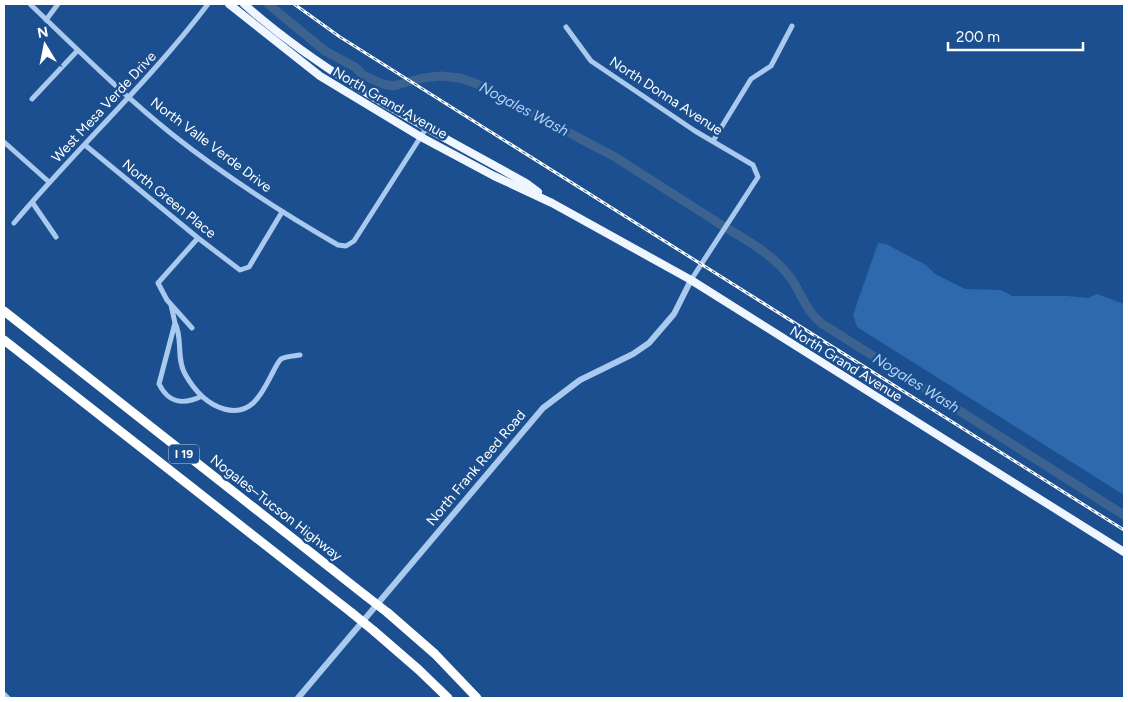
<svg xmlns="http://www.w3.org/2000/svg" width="1128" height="702" font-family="Figtree,sans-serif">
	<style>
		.green { fill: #2e69ad }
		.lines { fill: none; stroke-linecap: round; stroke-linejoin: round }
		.river { stroke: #3c6290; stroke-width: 9 }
		.minor { stroke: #a9c9ee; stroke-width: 5 }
		.tertiary { stroke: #a9c9ee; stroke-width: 6 }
		.primary { stroke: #f0f6ff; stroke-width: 8 }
		.motorway { stroke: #fff; stroke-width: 9 }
		.rail-casing { stroke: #fff; stroke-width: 3 }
		.rail { stroke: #1b4f8f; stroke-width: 1; stroke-dasharray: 4; stroke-linecap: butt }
		.motorway-bridge { stroke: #fff; stroke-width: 9 }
		.labels { text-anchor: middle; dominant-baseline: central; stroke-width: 5; stroke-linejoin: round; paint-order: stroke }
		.shield { fill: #1b4f8f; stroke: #bbcadd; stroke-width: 1 }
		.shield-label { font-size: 12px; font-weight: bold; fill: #fff }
		.street-label { font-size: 14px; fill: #fff; stroke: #1b4f8f }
		.water-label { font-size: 15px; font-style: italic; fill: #b5d3f5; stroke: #1b4f8f }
	</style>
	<rect width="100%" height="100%" fill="#1b4f8f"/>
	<path class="green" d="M878,243L886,244L926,265L935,274L965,289L1001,290L1012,296H1067L1088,298L1097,294L1124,304V495L857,327L853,315Z"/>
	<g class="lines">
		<path class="river" d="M268,4L325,51L355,67L363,75L383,84L393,86L423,78L441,76L460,78L477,84L615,157L723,226
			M728,229C752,243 776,257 792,280C802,295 807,312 821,323L1124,515"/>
		<path class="minor" d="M30,4C77,49 123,95 173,135C225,176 281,212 338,245L346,246L354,241L427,127
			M46,20L58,4
			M566,27L591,61L695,131L753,165L758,177L691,280
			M32,99L78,50
			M713,141L751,79L771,66L792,26
			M4,142L49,182
			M85,145L198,238L240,270L249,267L282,212
			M32,202L56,237
			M14,223C77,148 149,82 208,4
			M171,305L175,323L159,384C169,404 184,405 202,396
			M175,323C183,338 176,358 185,374C194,390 207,404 224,409C252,417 262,393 273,372C275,368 278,362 281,359C286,356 294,356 300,355
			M192,328L167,300L158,283L198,238
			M4,694L8,698"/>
		<path class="tertiary" d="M298,698L543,408L580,380L633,354L649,343L674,314L691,280"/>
		<path class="primary" d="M229,4L320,76L421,137L494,176L552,203L691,280L1124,552
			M244,4C327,78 429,129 526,183L538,192"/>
		<path class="motorway" d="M4,311L366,596
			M4,340L352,613
			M388,613L435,654L477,698
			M374,631L419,670L448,698"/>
		<defs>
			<path id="rail" d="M294,4L340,37L1124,530"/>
		</defs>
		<use href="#rail" class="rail-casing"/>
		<use href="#rail" class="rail"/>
		<path class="motorway-bridge" d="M366,596L388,613
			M352,613L374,631"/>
	</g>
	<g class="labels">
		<rect class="shield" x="169" y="444.5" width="30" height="19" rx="4"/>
		<g class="shield-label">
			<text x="184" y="454">I 19</text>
		</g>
		<g class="street-label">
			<text transform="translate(666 96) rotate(33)">North Donna Avenue</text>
			<text transform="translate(390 103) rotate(30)">North Grand Avenue</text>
			<text transform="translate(104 107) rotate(-47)">West Mesa Verde Drive</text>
			<text transform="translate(211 145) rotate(37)">North Valle Verde Drive</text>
			<text transform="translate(169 199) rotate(39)">North Green Place</text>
			<text transform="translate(846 364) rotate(32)">North Grand Avenue</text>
			<text transform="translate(476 468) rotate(-50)">North Frank Reed Road</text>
			<text transform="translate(276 508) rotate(38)">Nogales–Tucson Highway</text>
		</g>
		<g class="water-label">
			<text transform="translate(524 109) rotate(28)">Nogales Wash</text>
			<text transform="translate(916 383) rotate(32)">Nogales Wash</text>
		</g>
	</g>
	<rect width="1128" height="702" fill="none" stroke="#ffffff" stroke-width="10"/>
	<g transform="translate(45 45) rotate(350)" stroke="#1b4f8f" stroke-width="4" paint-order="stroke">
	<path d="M0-4L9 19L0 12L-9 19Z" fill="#ffffff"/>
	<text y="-8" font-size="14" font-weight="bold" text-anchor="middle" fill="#ffffff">N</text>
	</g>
	<path d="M948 42v8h135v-8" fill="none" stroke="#ffffff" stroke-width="2.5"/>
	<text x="956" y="42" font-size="15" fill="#ffffff" stroke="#1b4f8f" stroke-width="4" paint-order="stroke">200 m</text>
</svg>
